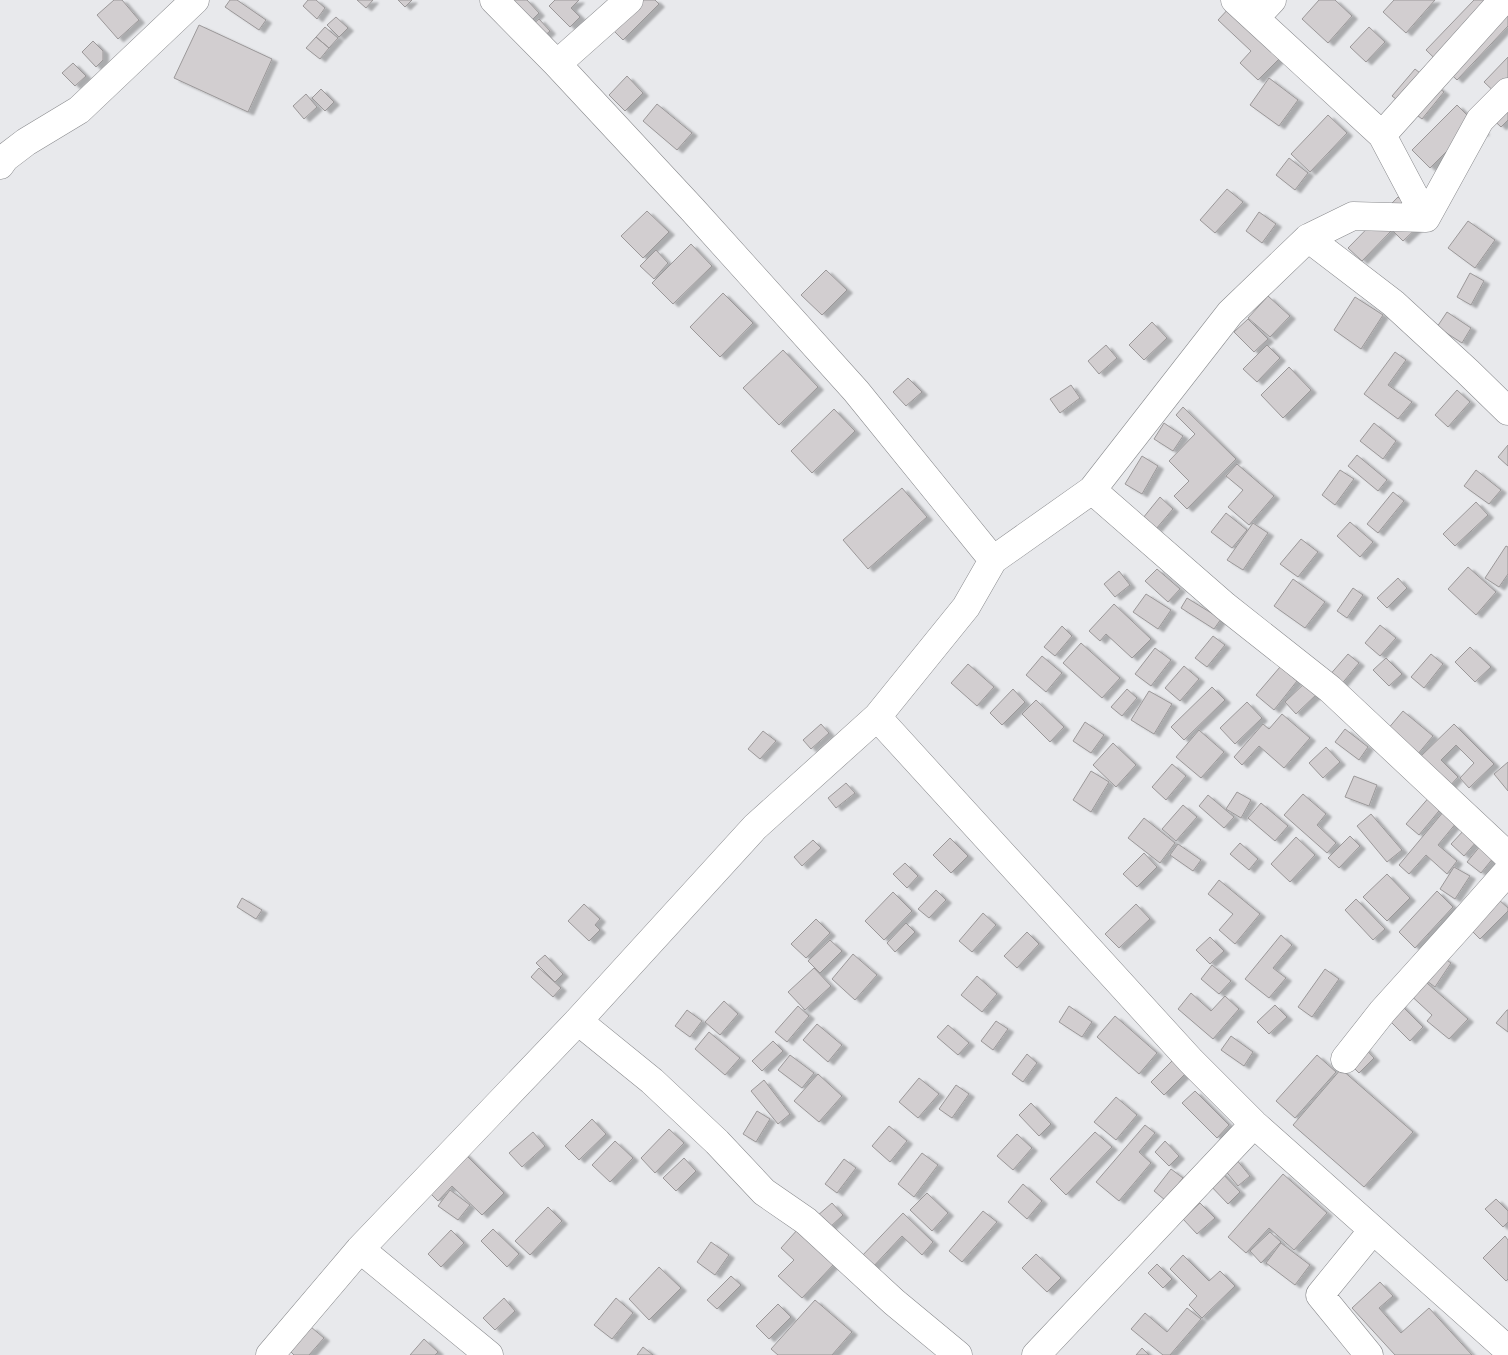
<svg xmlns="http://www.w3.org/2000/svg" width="1508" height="1355" font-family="Inter,sans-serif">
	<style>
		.building { fill: #d2ced0; stroke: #9b9899; filter: url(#shadow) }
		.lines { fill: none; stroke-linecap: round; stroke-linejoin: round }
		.minor-casing { stroke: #898a8d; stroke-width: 29 }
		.minor { stroke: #fff; stroke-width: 28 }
	</style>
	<defs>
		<filter id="shadow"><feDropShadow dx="5.5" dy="3" stdDeviation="1" flood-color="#0004"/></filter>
	</defs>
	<rect width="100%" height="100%" fill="#e8e9ec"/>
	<path class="building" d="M114,0H122L139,20L118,39L97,15Z
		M230,0H237L266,20L259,30L225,7Z
		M308,0H316L325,8L317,19L303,6Z
		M357,0H373L366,8Z
		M398,0H412L405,7Z
		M498,0H527L539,13L525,27Z
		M555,0H579L571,8L580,17L570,27L549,6Z
		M640,0H655L659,4L623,40L612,29Z
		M1319,0H1335L1352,16L1328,43L1302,19Z
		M1394,0H1435L1406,33L1383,12Z
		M1474,0H1490L1508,17V26L1457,80L1426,50Z
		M1231,6L1282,56L1258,80L1240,63L1251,51L1218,20Z
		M336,17L348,28L339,37L327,25Z
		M539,19L550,31L542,38L531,26Z
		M199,25L272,59L248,112L174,78Z
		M325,27L338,38L329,48L316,37Z
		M1369,27L1385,42L1366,62L1350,47Z
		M316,37L329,48L320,59L306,48Z
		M93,41L103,51V60L96,67L82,52Z
		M1508,57V120L1501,127L1485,112L1500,97L1484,82Z
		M73,63L86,76L75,86L62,73Z
		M1415,69L1444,92L1422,119L1392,96Z
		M627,76L643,93L625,111L609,95Z
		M1269,78L1298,100L1279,126L1250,105Z
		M321,89L334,102L325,111L312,98Z
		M306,94L317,107L304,119L293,106Z
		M657,104L692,133L677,150L643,121Z
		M1457,105L1484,132L1457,141L1430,168L1412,150Z
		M1328,115L1347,133L1310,172L1291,154Z
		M1289,158L1308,173L1295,190L1276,175Z
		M1227,189L1243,202L1215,233L1200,220Z
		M1398,197L1423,222L1403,241L1392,230L1362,261L1348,248Z
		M647,211L669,232L643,258L621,236Z
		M1259,212L1276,224L1262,243L1246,231Z
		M1468,221L1495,240L1475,268L1448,248Z
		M691,244L712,266L673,304L652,283Z
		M656,250L668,263L654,279L640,266Z
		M826,270L847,290L822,315L801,295Z
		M1470,273L1484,281L1471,305L1457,297Z
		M723,293L753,323L720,357L690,327Z
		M1268,296L1290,316L1270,337L1248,318Z
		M1355,297L1383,315L1361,349L1334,330Z
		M1447,312L1471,328L1462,343L1437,327Z
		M1248,319L1268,339L1254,352L1234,332Z
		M1152,322L1167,338L1144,360L1129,345Z
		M1106,345L1117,358L1099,374L1088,361Z
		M1267,345L1280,358L1257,382L1243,369Z
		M783,350L818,387L779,425L743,388Z
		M1395,352L1406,360L1388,385L1412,402L1398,419L1364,394Z
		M1289,367L1311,390L1283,418L1261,395Z
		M908,378L922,392L906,406L893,392Z
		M1071,385L1080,398L1060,413L1050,399Z
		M1457,390L1470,402L1448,427L1435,415Z
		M1183,407L1236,459L1187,509L1174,496L1189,481L1169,461L1195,434L1176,415Z
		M834,409L855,431L812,473L791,451Z
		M1164,423L1183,436L1173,451L1154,439Z
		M1374,423L1396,441L1383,459L1360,441Z
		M1508,445V466L1498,457Z
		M1357,455L1387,480L1378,491L1348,466Z
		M1142,456L1158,466L1142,494L1125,484Z
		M1237,464L1274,496L1249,525L1228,507L1243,490L1226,476Z
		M1340,470L1354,479L1335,505L1322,495Z
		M1476,470L1501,490L1489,504L1464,486Z
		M902,488L927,517L868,569L843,540Z
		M1393,492L1404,501L1378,533L1367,524Z
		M1160,497L1173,509L1156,529L1143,518Z
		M1476,502L1488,515L1455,546L1443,534Z
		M1226,513L1247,530L1232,548L1211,532Z
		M1350,522L1373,542L1360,557L1337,536Z
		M1253,523L1268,533L1243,570L1227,560Z
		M1301,539L1318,552L1298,577L1280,564Z
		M1506,546L1508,547V574L1499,587L1485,578Z
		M1468,567L1496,592L1476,615L1448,589Z
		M1157,569L1180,589L1168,602L1145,581Z
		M1119,571L1130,585L1115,597L1104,584Z
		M1398,578L1407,588L1387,608L1377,598Z
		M1293,579L1325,602L1305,628L1274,606Z
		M1353,588L1363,595L1347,618L1337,611Z
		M1146,594L1171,610L1158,629L1133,612Z
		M1187,598L1221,619L1214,629L1181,608Z
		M1114,604L1151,639L1132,658L1106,634L1100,641L1089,631Z
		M1380,625L1396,638L1380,656L1365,643Z
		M1062,626L1072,636L1055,656L1044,647Z
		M1213,636L1225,645L1207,667L1195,658Z
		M1081,643L1120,678L1102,698L1063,663Z
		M1470,647L1491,667L1475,682L1455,662Z
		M1155,648L1171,660L1151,686L1135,674Z
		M1348,654L1359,663L1340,686L1328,677Z
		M1431,654L1443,664L1424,688L1411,677Z
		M1042,656L1062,673L1046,692L1026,675Z
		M1386,658L1402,674L1389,686L1373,670Z
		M968,664L994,687L977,706L951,683Z
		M1184,666L1199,679L1180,701L1165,688Z
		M1280,667L1297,681L1274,710L1256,695Z
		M1307,681L1318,693L1296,714L1285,702Z
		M1212,687L1225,700L1184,740L1171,727Z
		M1013,689L1025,702L1002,725L990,713Z
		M1127,689L1137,698L1122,716L1111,707Z
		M1149,691L1172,704L1154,734L1131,720Z
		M1036,700L1064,727L1050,742L1022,714Z
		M1247,702L1262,718L1235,744L1220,728Z
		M1403,711L1433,736L1417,755L1387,730Z
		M1282,714L1310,738L1284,768L1259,746L1242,765L1234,757L1263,724L1269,729Z
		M1085,722L1104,735L1091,753L1073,741Z
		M821,724L829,733L811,749L803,740Z
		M1454,724L1494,764L1469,788L1460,778L1474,763L1456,745L1441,760L1458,777L1448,788L1419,758Z
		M1345,729L1368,747L1359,760L1335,742Z
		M1199,730L1224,752L1201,778L1176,757Z
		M763,731L776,741L760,759L748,749Z
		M1113,743L1136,765L1116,787L1093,765Z
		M1326,747L1340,762L1323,778L1309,763Z
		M1508,762V791L1494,774Z
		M1172,764L1186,776L1166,800L1152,787Z
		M1091,771L1109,782L1091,812L1073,800Z
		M1354,776L1377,785L1369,806L1345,797Z
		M846,783L855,793L836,808L828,798Z
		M1237,792L1251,800L1241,818L1226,809Z
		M1303,794L1326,814L1317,825L1336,843L1327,853L1284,815Z
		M1208,795L1234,817L1224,828L1199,806Z
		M1431,795L1443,806L1419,835L1406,824Z
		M1261,803L1288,826L1275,841L1248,818Z
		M1183,805L1197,817L1176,841L1162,829Z
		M1444,811L1457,822L1438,845L1457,861L1447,874L1426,855L1409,874L1399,865Z
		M1371,814L1402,850L1387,862L1357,826Z
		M1144,818L1175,843L1160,863L1128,838Z
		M1465,829L1477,841L1464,856L1451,844Z
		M1350,836L1360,846L1339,868L1328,858Z
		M1296,837L1315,855L1290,882L1271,864Z
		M950,838L968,856L951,873L933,855Z
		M813,840L821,848L802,866L794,857Z
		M1240,843L1258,859L1249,870L1230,854Z
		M1178,844L1201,860L1193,871L1170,855Z
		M1481,845L1494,857L1481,873L1467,862Z
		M1144,853L1157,867L1137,887L1123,874Z
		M905,863L918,876L907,888L893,874Z
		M1454,867L1470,876L1455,899L1440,889Z
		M1387,874L1410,898L1387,921L1363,897Z
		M1219,880L1260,914L1235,944L1219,930L1233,914L1208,894Z
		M936,890L946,900L929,918L918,909Z
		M1437,891L1453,907L1415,948L1399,932Z
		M893,892L912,911L884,940L865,921Z
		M242,898L262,910L256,919L237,907Z
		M1356,899L1385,929L1373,940L1345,910Z
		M1498,899L1508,908V911L1480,939L1469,928Z
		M584,904L600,919L595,925L600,930L589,941L568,921Z
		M1136,904L1150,919L1119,948L1105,934Z
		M983,913L996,925L972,952L959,941Z
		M816,919L830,933L806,958L791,944Z
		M906,923L915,932L895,952L887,943Z
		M1027,932L1039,944L1017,968L1004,956Z
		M1281,935L1292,945L1273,968L1286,978L1269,998L1245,979Z
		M1210,937L1224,951L1210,964L1196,950Z
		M830,940L842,951L820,973L808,961Z
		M1435,952L1451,963L1435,987L1419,975Z
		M853,954L877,975L855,1000L832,979Z
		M545,955L563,974L555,982L536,963Z
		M1212,965L1231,981L1219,994L1201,979Z
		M539,968L561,988L553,997L531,977Z
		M814,968L831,986L805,1010L788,992Z
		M1325,969L1339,979L1312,1017L1298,1007Z
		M977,976L997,994L982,1012L961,995Z
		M1419,976L1468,1019L1449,1039L1427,1021L1432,1015L1406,991Z
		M1191,993L1211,1011L1225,996L1239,1009L1213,1039L1178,1009Z
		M724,1001L738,1014L720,1035L705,1022Z
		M1399,1003L1423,1027L1410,1041L1385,1016Z
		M1275,1005L1287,1017L1269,1034L1257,1022Z
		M798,1006L809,1016L787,1042L775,1032Z
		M1069,1006L1092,1022L1082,1037L1059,1022Z
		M687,1010L702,1021L690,1037L675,1026Z
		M1507,1010H1508V1032L1496,1023Z
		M1115,1016L1157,1053L1139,1074L1097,1037Z
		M996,1021L1008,1029L993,1050L981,1041Z
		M817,1024L842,1045L828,1062L803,1040Z
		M948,1025L969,1043L958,1055L937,1037Z
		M709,1032L740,1058L725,1075L695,1049Z
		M1231,1036L1253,1052L1244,1066L1221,1050Z
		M773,1041L783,1051L762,1071L752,1061Z
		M1362,1045L1374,1058L1359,1073L1347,1061Z
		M1027,1054L1037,1063L1023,1082L1012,1074Z
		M790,1055L814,1073L802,1088L778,1070Z
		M1317,1055L1336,1072L1295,1118L1276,1101Z
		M1172,1061L1185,1074L1164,1095L1151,1082Z
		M1341,1069L1413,1132L1364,1187L1293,1125Z
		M818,1074L842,1096L819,1122L794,1101Z
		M919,1078L939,1094L918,1118L899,1102Z
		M764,1080L790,1114L778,1124L751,1091Z
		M956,1085L969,1094L952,1118L939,1109Z
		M1195,1091L1229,1125L1217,1138L1182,1103Z
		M1116,1097L1137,1115L1116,1140L1094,1122Z
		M1031,1103L1051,1124L1039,1136L1019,1115Z
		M757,1111L770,1119L756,1142L743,1134Z
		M592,1119L606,1134L579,1160L565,1146Z
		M1145,1125L1155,1133L1139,1152L1151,1163L1119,1201L1096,1182Z
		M889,1126L907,1141L890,1162L872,1146Z
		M669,1129L684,1143L655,1173L641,1158Z
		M533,1132L545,1146L522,1167L509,1153Z
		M1095,1132L1112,1147L1066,1195L1050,1179Z
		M1017,1134L1032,1148L1013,1170L997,1156Z
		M615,1141L633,1158L610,1182L592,1165Z
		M1165,1141L1179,1156L1169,1166L1155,1152Z
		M463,1152L504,1193L482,1215L452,1186L438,1201L426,1189Z
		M922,1153L938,1165L914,1197L898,1184Z
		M684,1158L696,1171L676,1191L663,1178Z
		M844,1159L856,1168L837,1193L825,1184Z
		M1236,1159L1250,1176L1238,1186L1224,1169Z
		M1171,1169L1183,1178L1165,1200L1154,1191Z
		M1220,1171L1240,1192L1228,1204L1208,1183Z
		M1283,1174L1327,1213L1294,1250L1269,1228L1246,1253L1228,1237Z
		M1023,1184L1042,1201L1027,1219L1008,1202Z
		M450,1190L470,1205L458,1220L438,1206Z
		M927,1193L948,1213L932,1231L910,1210Z
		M1496,1199L1508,1211V1222L1503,1227L1485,1209Z
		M832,1203L843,1215L828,1229L817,1216Z
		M1200,1203L1215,1218L1197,1234L1183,1219Z
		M548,1207L562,1221L530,1255L515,1241Z
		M983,1211L997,1222L962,1262L949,1251Z
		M903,1213L933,1242L922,1255L902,1236L871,1269L860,1258Z
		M493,1229L519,1254L507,1267L481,1241Z
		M798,1229L835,1263L802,1298L778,1276L794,1260L781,1248Z
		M451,1230L464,1243L441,1267L428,1254Z
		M1270,1232L1281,1242L1261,1263L1250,1251Z
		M1505,1236L1508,1240V1279L1506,1281L1483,1258Z
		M711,1242L729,1255L715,1275L697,1262Z
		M1281,1243L1310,1265L1295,1285L1266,1263Z
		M1036,1254L1061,1278L1047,1292L1022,1268Z
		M1183,1255L1209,1281L1220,1271L1235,1286L1202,1318L1189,1305L1197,1296L1170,1269Z
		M1157,1264L1172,1279L1163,1288L1148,1273Z
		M659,1267L681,1288L649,1320L629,1299Z
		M731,1276L741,1285L717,1309L707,1300Z
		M1380,1282L1393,1296L1379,1308L1401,1333L1429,1308L1472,1355H1395L1352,1308Z
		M504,1298L515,1311L495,1330L483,1318Z
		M616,1298L633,1313L612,1339L594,1325Z
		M815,1300L852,1332L832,1355H778L771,1349Z
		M778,1304L791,1317L769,1339L756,1326Z
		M1187,1308L1201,1319L1170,1355H1163L1131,1329L1145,1313L1167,1332Z
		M311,1327L324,1338L309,1355H294L290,1351Z
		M424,1339L438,1352L435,1355H410Z
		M643,1347L653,1355H637Z
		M1142,1348L1149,1355H1136Z"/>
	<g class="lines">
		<defs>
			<path id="minor" d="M1235,0L1382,135L1426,218
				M1255,18L1272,0
				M557,64L629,0
				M1382,135L1503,0
				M0,165L5,158L26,142L79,110L195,0
				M1308,238L1393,303L1468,372L1508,411
				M1092,490L1225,606L1330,689L1508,856
				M993,560L1092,490L1230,313L1308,238L1353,216L1426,218L1480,120L1508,92
				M877,717L1191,1061L1254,1124L1508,1350
				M578,1021L652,1081L717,1142L764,1192L806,1221L894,1302L958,1355
				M1345,1059L1382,1012L1456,930L1508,871
				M360,1249L489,1355
				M270,1355L360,1249L578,1021L755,827L877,717L966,607L993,560L856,391L692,209L557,64L494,0
				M1036,1355L1254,1124
				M1369,1355L1320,1295L1373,1230"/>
		</defs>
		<use href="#minor" class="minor-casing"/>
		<use href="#minor" class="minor"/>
	</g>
</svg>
